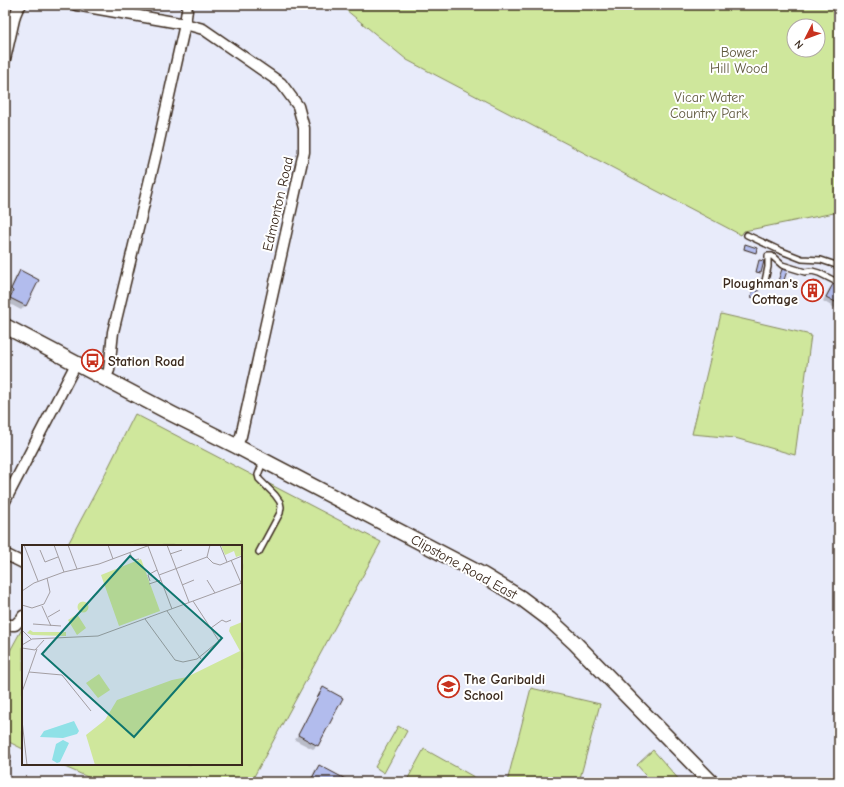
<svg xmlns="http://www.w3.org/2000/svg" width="844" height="787" font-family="'Comic Neue',sans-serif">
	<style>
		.green { fill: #cfe79c; stroke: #85885d; fill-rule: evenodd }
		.shadow { fill: #0003 }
		.building { fill: #b2bced; stroke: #3b2a1e }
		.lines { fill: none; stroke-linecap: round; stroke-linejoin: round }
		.lane-casing { stroke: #3b2a1e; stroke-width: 8 }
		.street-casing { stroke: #3b2a1e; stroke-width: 13 }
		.secondary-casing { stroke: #3b2a1e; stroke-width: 17 }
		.lane { stroke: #fff; stroke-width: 5 }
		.street { stroke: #fff; stroke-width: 10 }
		.secondary { stroke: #fff; stroke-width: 14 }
		.labels { text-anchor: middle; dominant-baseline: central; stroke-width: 4; stroke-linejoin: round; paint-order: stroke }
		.park-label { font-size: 14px; fill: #60593e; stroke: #fff }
		.street-label { font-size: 14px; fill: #3b2a1e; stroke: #fff }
		.poi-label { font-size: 14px; font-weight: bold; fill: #3b2a1e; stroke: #fff; text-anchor: start }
		.inset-road { fill: none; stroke: #a39ea2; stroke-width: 1 }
		.view { fill: #0f766e; fill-opacity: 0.15; stroke: #0f766e; stroke-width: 2 }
		.inset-edge { fill: none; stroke: #3b2a1e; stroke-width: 2 }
	</style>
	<rect width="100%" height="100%" fill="#e8ebfa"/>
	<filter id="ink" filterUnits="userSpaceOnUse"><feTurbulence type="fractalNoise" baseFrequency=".025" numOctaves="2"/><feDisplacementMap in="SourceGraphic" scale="8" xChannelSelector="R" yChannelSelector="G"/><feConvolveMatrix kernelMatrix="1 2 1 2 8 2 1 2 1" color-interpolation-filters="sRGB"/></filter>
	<g filter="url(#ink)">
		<path class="green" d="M340,5H839V212L744,231L741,235L407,60ZM794,26H818V50H794Z
			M721,314L811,335L795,455L735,438L692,434Z
			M135,414L381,542L251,782H99L58,764H241V546H67L101,482Z
			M23,627V749L5,740V660Z
			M531,688L600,704L579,782H507Z
			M398,726L407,731L384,773L375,767Z
			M424,749L483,782H406Z
			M653,750L681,782H652L637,765Z"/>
		<path class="shadow" d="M745,245L755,252L754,253L743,250Z
			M21,271L38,280L25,306L21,310L6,302L10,295L7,294L16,276Z
			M814,282L817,288L820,289L816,298L813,300L803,296L807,287Z
			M833,285L839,288V309L838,310L823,301L829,289Z
			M323,688L318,745L313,749L295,740L319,693Z
			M319,766L349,782H309L315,770Z"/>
		<path class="building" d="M745,244L757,248L756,253L744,249Z
			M759,260L764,261L761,273L756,272Z
			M782,269L787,271L783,283L778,281Z
			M20,270L39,280L26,306L10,298L13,291L11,289Z
			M814,281L820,283L818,287L821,288L817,298L805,293L809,283L812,284Z
			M833,284L839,287V304L826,297Z
			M754,285L759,286L756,299L751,297Z
			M323,687L343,698L318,746L298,735Z
			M319,765L351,782H310Z"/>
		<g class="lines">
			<defs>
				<path id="lane" d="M747,235L779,250L802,259L821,260L839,266
					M765,281L768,267V256H772L782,265L805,272L812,271L819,273L839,283
					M259,552L280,513L281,507L280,502L275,495L259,479L258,475L263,462"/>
				<path id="street" d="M76,5L185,24L203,29L281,83L298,106L304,128V152L241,436L236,446
					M5,59L15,15L18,8L21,5
					M105,379L109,370L113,332L157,150L185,24L187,10
					M5,501L76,364
					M5,554L23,563
					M5,625H15L22,618L23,616
					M5,757V758"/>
				<path id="secondary" d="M5,326L172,414L236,446L483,575L521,598L549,619L575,643L711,782"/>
			</defs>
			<use href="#lane" class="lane-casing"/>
			<use href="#street" class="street-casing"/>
			<use href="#secondary" class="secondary-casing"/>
			<use href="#lane" class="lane"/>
			<use href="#street" class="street"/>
			<use href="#secondary" class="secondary"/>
		</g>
	</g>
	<defs>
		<symbol id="building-ring" viewBox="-11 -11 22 22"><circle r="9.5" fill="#fff" stroke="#c8321e" stroke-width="1.5"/><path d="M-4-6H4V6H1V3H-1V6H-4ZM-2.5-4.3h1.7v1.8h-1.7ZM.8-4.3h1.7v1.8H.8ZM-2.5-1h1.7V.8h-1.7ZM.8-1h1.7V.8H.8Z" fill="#c8321e"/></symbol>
		<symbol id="bus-ring" viewBox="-11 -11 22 22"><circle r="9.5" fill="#fff" stroke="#c8321e" stroke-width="1.5"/><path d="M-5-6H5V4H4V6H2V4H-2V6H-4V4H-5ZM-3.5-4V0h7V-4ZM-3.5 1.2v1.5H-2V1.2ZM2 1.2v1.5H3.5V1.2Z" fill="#c8321e"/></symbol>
		<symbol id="school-ring" viewBox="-11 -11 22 22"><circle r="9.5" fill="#fff" stroke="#c8321e" stroke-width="1.5"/><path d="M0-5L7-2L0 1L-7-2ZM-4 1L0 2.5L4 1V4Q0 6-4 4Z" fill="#c8321e"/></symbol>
	</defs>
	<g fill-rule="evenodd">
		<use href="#building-ring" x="800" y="278" width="25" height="25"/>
		<use href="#bus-ring" x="80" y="348" width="25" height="25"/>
		<use href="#school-ring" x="436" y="674" width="25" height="25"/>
	</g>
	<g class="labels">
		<g class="park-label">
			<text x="739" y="52">Bower<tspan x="739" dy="16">Hill Wood</tspan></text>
			<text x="709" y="97">Vicar Water<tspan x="709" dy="16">Country Park</tspan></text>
		</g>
		<g class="street-label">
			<text transform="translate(278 204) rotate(-77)">Edmonton Road</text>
			<text transform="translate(464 567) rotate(29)">Clipstone Road East</text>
		</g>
		<g class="poi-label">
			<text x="798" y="283" text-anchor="end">Ploughman's<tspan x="798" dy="16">Cottage</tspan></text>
			<text x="108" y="361">Station Road</text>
			<text x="464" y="679">The Garibaldi<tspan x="464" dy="16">School</tspan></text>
		</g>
	</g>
	<g transform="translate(22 545)">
		<rect width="220" height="220" fill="#e8ebfa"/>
		<path d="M199,0H220V10L214,12L212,6L203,10ZM119,14L138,66L97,81L79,30ZM55.5 62a5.5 5.5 0 1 1 11 0a5.5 5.5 0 1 1-11 0ZM55,69L64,83L55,90L46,75ZM220,77V220H73L64,190L83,175L95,155L150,135L165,132L218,106L207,86L208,82ZM8,85L11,87H44V91L10,90L5,88ZM77,129L88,145L76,153L64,138Z" fill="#cfe79c"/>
		<path d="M52,176L57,186L55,189L41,193L18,192L22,186ZM41,195L47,198L38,217L35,218L30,215L34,199Z" fill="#8fe1e7"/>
		<path class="inset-road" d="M2,0L16,36M32,0L42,27M46,0L55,24M86,0L91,14M145,0L167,57M188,0L185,12L191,18L198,20L220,11M198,0L205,17M126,1L150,64M18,5L23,17L36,12M108,8L111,15L117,14M148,9L160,5M209,15L219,38M137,30L185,12M185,35L193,48M128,36L126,30L135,25M127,39L139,35M160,40L172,35M0,46L12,38L42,27L77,19L128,0M0,60L10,63L22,59L28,47L25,33M20,61L29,81M145,66L179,114M26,72L38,65M123,74L153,115L161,117L175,114L197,96L171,56M11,79L39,81M189,83L200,75L204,77L209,75M0,85L9,94M0,100L10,94L76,91L220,38M0,103L13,105L22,95M7,127L40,130L69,166M0,147L15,104M0,175L5,220"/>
		<path class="view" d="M108,11L200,93L112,192L20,109Z"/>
		<rect width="220" height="220" class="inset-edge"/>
	</g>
	<rect width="844" height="787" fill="none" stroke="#fff" stroke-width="20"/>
	<rect x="10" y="10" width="824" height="767" fill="none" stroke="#3b2a1e" stroke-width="1.5" filter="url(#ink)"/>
	<g transform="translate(806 38) rotate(228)"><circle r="19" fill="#ffffff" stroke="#b1aaa5"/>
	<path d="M0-3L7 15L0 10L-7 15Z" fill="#c8321e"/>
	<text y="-6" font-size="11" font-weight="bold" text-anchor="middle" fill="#3b2a1e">N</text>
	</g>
</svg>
